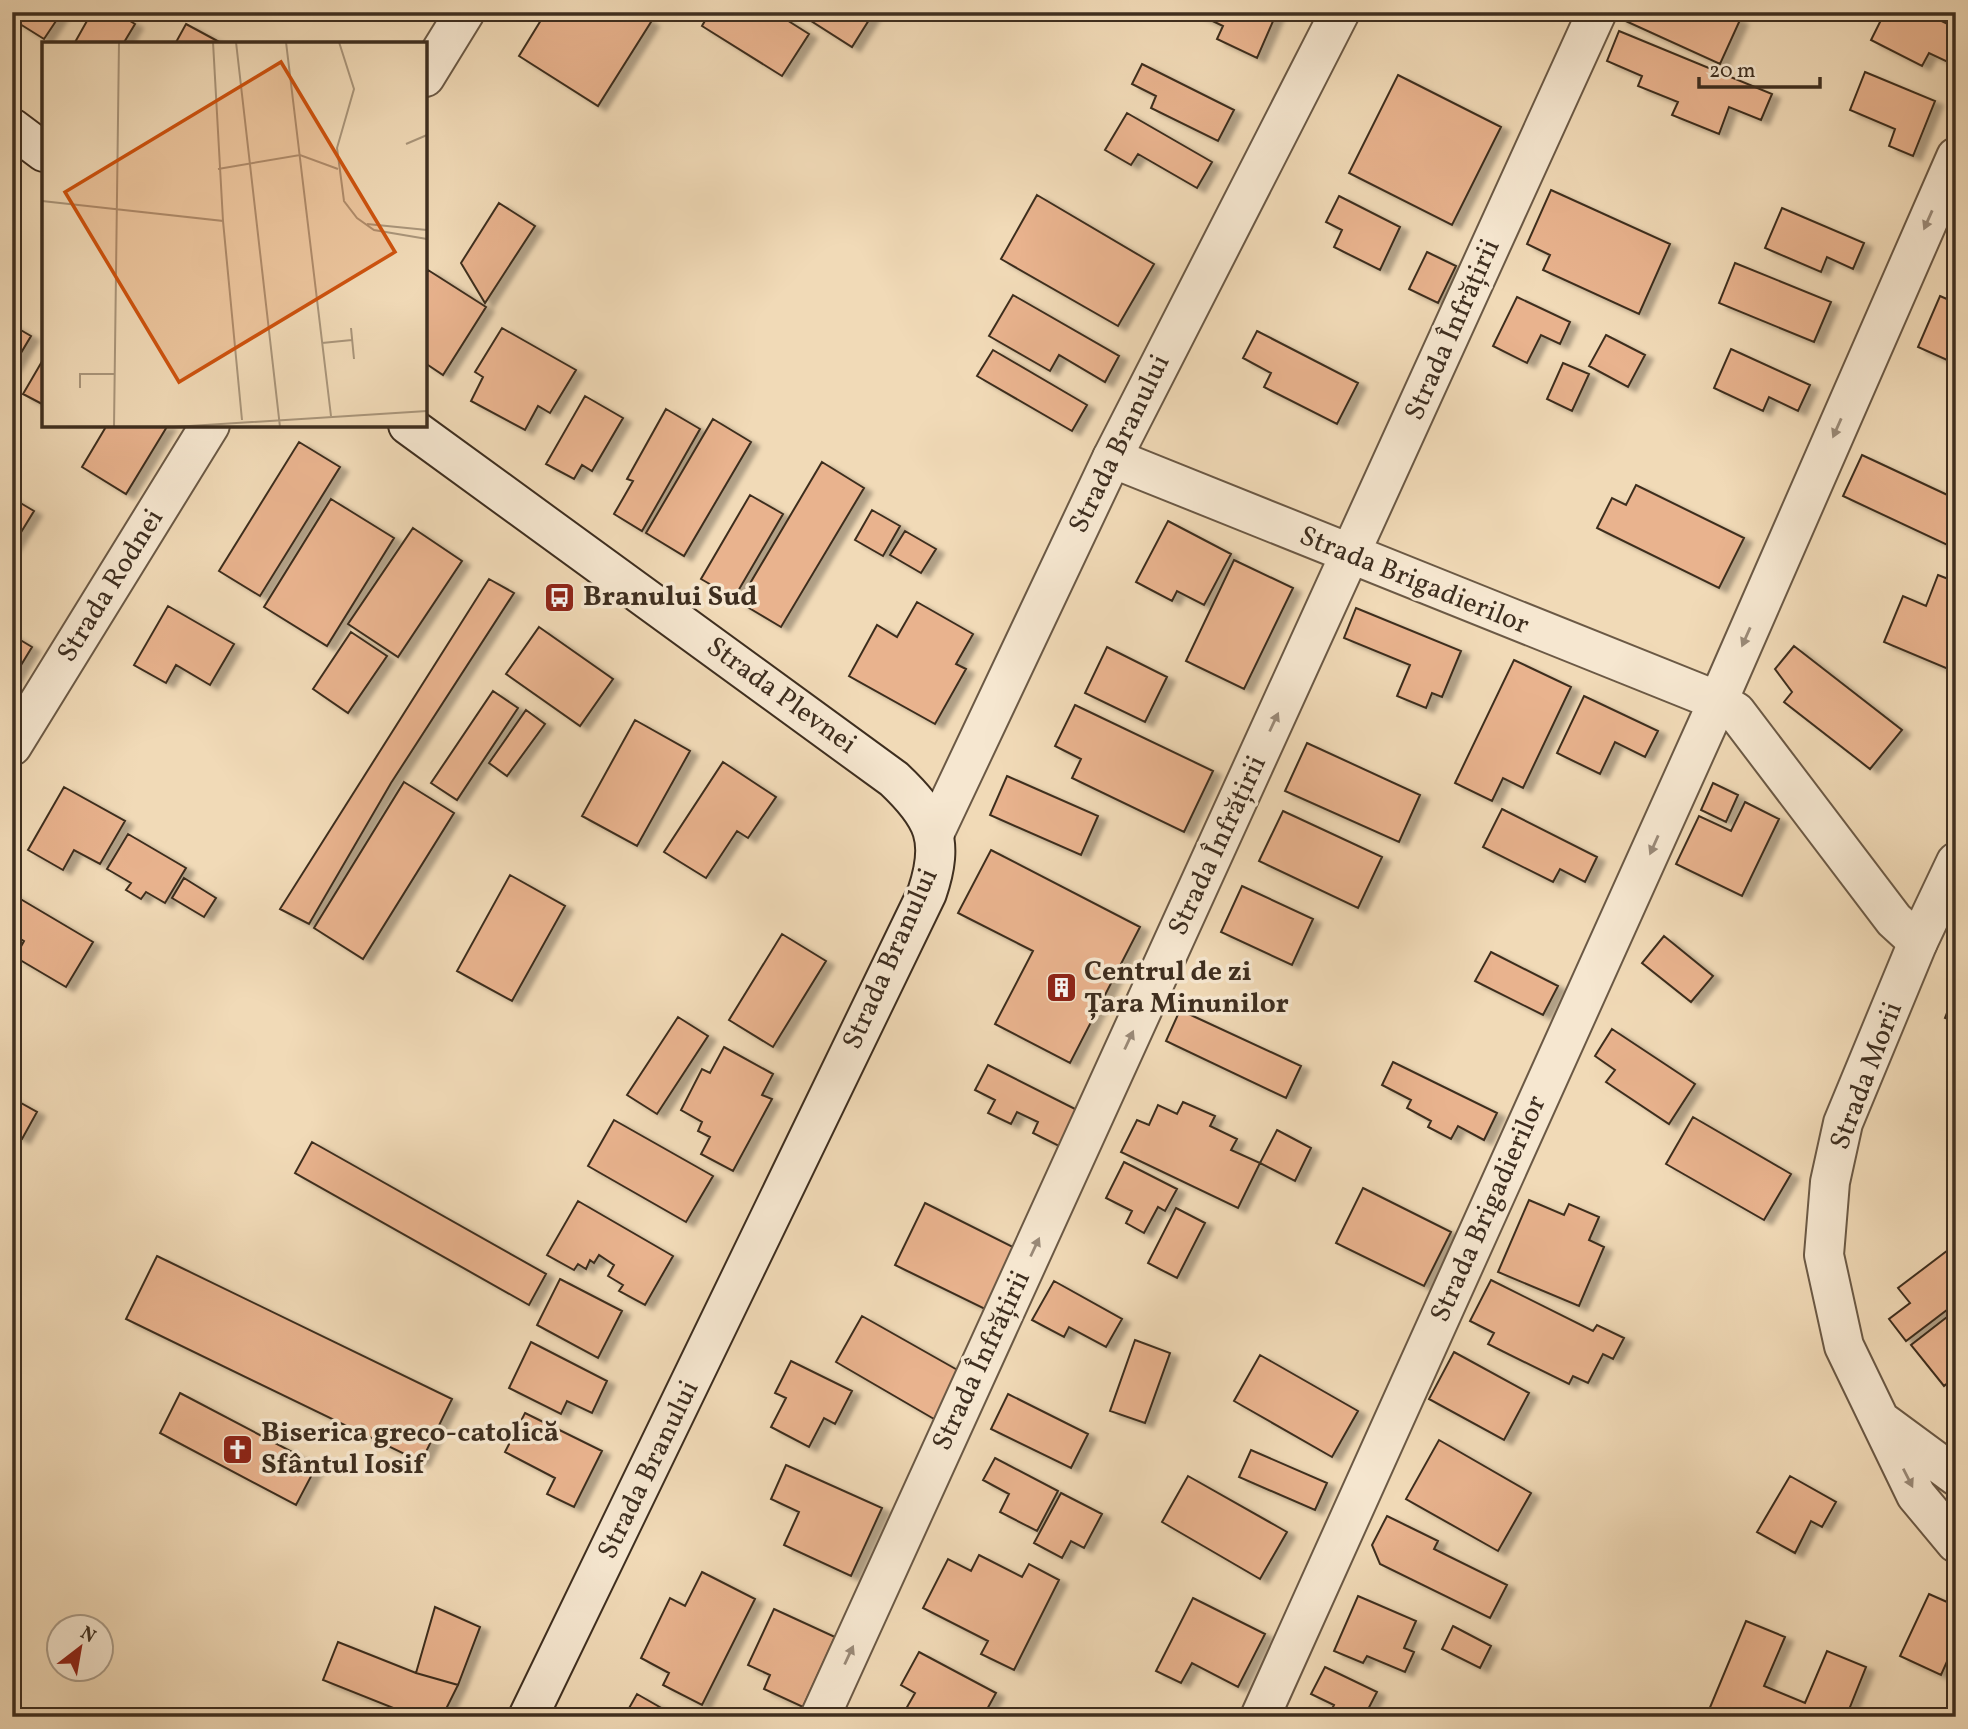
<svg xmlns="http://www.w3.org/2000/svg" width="1968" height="1729" font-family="Vollkorn,serif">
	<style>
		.building { fill: #e9b38e; stroke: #3e2e1f; stroke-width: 2; filter: url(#shadow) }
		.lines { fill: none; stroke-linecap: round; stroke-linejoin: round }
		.minor-casing { stroke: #6b5945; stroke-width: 42 }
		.tertiary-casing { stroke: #6b5945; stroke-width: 42 }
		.secondary-casing { stroke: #3e2e1f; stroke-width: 42 }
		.minor { stroke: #f6e7d0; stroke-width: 38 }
		.tertiary { stroke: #f6e7d0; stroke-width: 38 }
		.secondary { stroke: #f6e7d0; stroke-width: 38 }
		.oneway { fill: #9a8a78 }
		.labels { text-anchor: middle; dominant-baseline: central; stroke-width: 7; stroke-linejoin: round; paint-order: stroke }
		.street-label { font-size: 28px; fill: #3e2e1f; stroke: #f6e7d0 }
		.poi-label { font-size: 28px; font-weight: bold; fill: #3e2e1f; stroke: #f6e7d0; text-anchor: start }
		.inset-road { fill: none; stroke: #a9957a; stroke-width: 2 }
		.view { fill: #ce530f; fill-opacity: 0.15; stroke: #ce530f; stroke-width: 3.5 }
		.inset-edge { fill: none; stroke: #3e2e1f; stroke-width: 3.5 }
	</style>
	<defs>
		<filter id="shadow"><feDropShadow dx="8" dy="4.5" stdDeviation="2" flood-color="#0004"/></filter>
	</defs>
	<rect width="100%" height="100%" fill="#f1dab7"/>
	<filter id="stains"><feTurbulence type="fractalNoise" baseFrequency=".00286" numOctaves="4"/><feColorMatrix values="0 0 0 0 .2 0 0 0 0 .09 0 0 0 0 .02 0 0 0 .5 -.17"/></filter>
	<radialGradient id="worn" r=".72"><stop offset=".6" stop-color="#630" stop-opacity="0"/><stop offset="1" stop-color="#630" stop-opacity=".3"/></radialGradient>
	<path class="building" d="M12,12H62L44,39L12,19Z
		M92,12H115L135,24L123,44H74Z
		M546,12H636L651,22L598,106L519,56Z
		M710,12H774L809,34L782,76L702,26Z
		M797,12H874L852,47Z
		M1194,12H1277L1257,58L1217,39L1223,26Z
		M1622,12H1722L1740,20L1720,64L1619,18Z
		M1885,12H1923L1956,28V51L1950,63L1929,53L1922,66L1871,40Z
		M186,24L223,44H175Z
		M1619,31L1772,94L1761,120L1729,107L1719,134L1672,115L1678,102L1638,86L1642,76L1607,61Z
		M1142,64L1234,110L1218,141L1151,108L1156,96L1132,84Z
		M1865,72L1935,101L1913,156L1889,146L1895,129L1850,110Z
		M1398,75L1501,127L1452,225L1349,173Z
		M1127,113L1212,162L1197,188L1138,154L1131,165L1105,150Z
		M1551,190L1670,244L1639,314L1543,270L1550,255L1527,244Z
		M1037,195L1154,264L1118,326L1001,259Z
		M1339,196L1400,227L1380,270L1334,247L1342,230L1326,222Z
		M499,203L535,226L485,303L461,263Z
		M1782,208L1864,243L1853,269L1827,257L1821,272L1765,248Z
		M1427,252L1456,266L1438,303L1409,289Z
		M1735,263L1831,302L1814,342L1719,303Z
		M428,270L486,307L443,375L425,363V274Z
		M1013,295L1119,356L1105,382L1059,355L1050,371L989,336Z
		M1940,296L1956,303V364L1918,347Z
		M1517,297L1570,322L1560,344L1541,335L1527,363L1493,346Z
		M12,325L31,336L12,368Z
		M502,328L576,370L550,413L538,406L525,430L471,401L483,377L475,372Z
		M1257,331L1358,383L1337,424L1264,387L1271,373L1243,358Z
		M1606,335L1645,355L1628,387L1589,366Z
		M1731,349L1810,385L1798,411L1769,397L1763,411L1714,388Z
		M993,350L1087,405L1072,431L977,376Z
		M44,358V405L23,394Z
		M1563,363L1589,374L1572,411L1547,399Z
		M585,396L623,418L592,471L582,465L574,479L546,464Z
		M666,409L700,429L642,531L614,514L633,481L627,479Z
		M713,419L751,442L684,556L646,533Z
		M107,425H168L126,494L82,467Z
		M299,442L340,467L260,596L219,571Z
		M1862,455L1956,499V549L1843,496Z
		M822,462L864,488L781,627L739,602Z
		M1636,485L1744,538L1719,588L1597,528L1612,498L1626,505Z
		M750,495L783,514L734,598L701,579Z
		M12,498L34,511L12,547Z
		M331,499L394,538L327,646L264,607Z
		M872,510L900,526L883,556L855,540Z
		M1168,521L1231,554L1204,605L1177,591L1172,601L1136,582Z
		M413,528L462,561L398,657L348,624Z
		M905,531L936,549L921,573L890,555Z
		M1234,560L1293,588L1244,689L1186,661Z
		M1938,575L1956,582V663L1953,671L1884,642L1903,596L1926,606Z
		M489,579L514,593L391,783L309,924L280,909Z
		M917,602L973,634L956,664L966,669L935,724L849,676L877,625L897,637Z
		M168,606L234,644L210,685L176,665L166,683L134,665Z
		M1356,608L1461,651L1442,697L1432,693L1426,708L1397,696L1410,665L1344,638Z
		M539,627L613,679L580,726L506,674Z
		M351,632L387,656L348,713L313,689Z
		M12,635L32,647L12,680Z
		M1794,646L1902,730L1870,769L1784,702L1792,692L1775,669Z
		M1107,647L1167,677L1145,722L1085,693Z
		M1514,660L1571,687L1523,788L1503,778L1492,801L1455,783Z
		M493,691L518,708L457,800L431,783Z
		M1584,696L1658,731L1645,757L1615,742L1600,774L1557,753Z
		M1075,705L1213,771L1184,832L1072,778L1081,759L1055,746Z
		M526,710L545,724L507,776L489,763Z
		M635,720L690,751L637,846L582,816Z
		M1307,743L1420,795L1399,842L1285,791Z
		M723,762L776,797L748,838L737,831L706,878L664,852Z
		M1007,776L1098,816L1081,855L990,815Z
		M404,782L454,813L363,959L314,928Z
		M1713,783L1738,795L1726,822L1701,810Z
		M64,787L125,821L100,864L74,850L63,870L28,850Z
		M1745,802L1779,819L1742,896L1676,864L1699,816L1731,831Z
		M1502,809L1597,857L1585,882L1560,869L1553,882L1483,847Z
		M1283,811L1382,857L1358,908L1259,861Z
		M128,834L186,868L165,903L146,892L141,899L126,890L131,883L107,869Z
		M991,850L1140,927L1070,1063L995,1024L1033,951L958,913Z
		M510,875L565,906L512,1001L457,971Z
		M184,878L216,898L204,917L172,898Z
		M1242,886L1313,919L1292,965L1221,932Z
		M12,894L93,942L66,987L15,957L24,941L12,934Z
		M782,934L826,961L773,1047L729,1020Z
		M1664,936L1713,976L1691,1002L1642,963Z
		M1491,952L1558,986L1543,1015L1475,981Z
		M1956,990V1022L1945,1018Z
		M1180,1010L1301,1066L1286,1098L1166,1041Z
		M678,1017L708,1036L657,1114L627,1095Z
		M1612,1029L1695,1084L1669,1124L1606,1082L1615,1070L1595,1056Z
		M724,1047L773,1074L762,1095L772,1099L733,1171L701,1154L710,1137L698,1131L702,1122L681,1110L702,1069L710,1073Z
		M1393,1062L1497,1113L1484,1140L1458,1126L1451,1139L1428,1127L1431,1121L1407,1108L1411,1100L1382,1085Z
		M988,1065L1081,1112L1063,1148L1033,1133L1038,1122L1017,1112L1011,1124L988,1113L995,1100L975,1090Z
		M12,1098L37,1112L22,1139L12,1134Z
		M1183,1102L1215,1116L1210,1126L1237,1139L1231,1150L1260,1163L1238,1208L1121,1152L1137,1120L1149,1125L1158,1105L1177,1114Z
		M1693,1117L1791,1174L1764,1220L1666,1164Z
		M614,1120L713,1176L686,1222L588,1166Z
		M1277,1130L1311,1148L1295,1181L1260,1163Z
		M312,1142L546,1274L529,1305L295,1173Z
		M1124,1162L1177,1189L1165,1211L1158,1207L1144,1233L1126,1223L1132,1211L1106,1198Z
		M1363,1188L1451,1232L1424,1286L1336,1243Z
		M1529,1200L1564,1215L1569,1204L1599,1217L1589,1240L1604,1247L1579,1306L1498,1272Z
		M578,1201L673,1256L645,1305L619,1291L623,1285L608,1276L614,1265L599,1255L594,1263L590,1260L586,1269L578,1264L574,1270L547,1255Z
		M925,1203L1017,1249L987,1310L895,1265Z
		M1176,1208L1205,1223L1177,1278L1148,1263Z
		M1956,1244V1303L1906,1341L1889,1319L1910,1303L1898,1288Z
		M157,1256L452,1399L421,1462L126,1319Z
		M560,1279L622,1311L598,1358L537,1325Z
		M1491,1280L1593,1331L1597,1325L1624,1338L1613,1359L1603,1354L1588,1383L1573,1376L1569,1384L1488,1344L1494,1333L1470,1321Z
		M1054,1281L1122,1319L1106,1347L1069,1327L1064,1337L1032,1320Z
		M1956,1310V1376L1944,1386L1911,1345Z
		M862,1316L961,1372L934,1419L836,1362Z
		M1135,1340L1170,1353L1145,1423L1110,1411Z
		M531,1342L607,1381L592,1413L567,1401L561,1414L509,1388Z
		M1454,1352L1529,1393L1504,1440L1429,1399Z
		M1260,1355L1358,1411L1332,1457L1234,1401Z
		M791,1361L852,1391L835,1424L824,1418L809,1447L771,1427L786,1398L775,1393Z
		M180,1393L317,1465L296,1505L160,1433Z
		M1008,1394L1088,1434L1071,1468L991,1429Z
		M525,1413L602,1451L574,1507L547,1494L555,1478L505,1452Z
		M1439,1440L1531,1493L1498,1551L1406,1499Z
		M1251,1450L1327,1483L1315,1510L1239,1477Z
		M995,1458L1058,1491L1037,1531L1000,1512L1009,1494L983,1480Z
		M786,1465L882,1508L851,1576L784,1545L799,1512L771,1499Z
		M1188,1476L1287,1532L1260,1579L1162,1522Z
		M1790,1476L1836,1502L1822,1527L1811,1521L1795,1553L1757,1532Z
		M1061,1493L1102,1514L1084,1548L1071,1541L1062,1558L1034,1543Z
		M1387,1516L1438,1541L1434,1549L1507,1585L1490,1618L1380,1564L1372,1545Z
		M979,1555L1022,1577L1029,1564L1059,1580L1014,1670L981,1654L988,1641L923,1608L948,1559L971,1571Z
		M702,1572L755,1599L702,1705L663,1685L669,1673L641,1658L670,1598L685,1606Z
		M1929,1594L1956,1606V1649L1953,1648L1941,1675L1900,1656Z
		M1358,1596L1416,1621L1404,1648L1414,1652L1405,1672L1367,1656L1363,1663L1334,1651Z
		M1193,1598L1265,1634L1238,1687L1192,1663L1181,1683L1156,1671Z
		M435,1607L480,1627L458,1685L416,1673Z
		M774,1609L835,1637L803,1707L764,1689L770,1675L748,1665Z
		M1746,1621L1785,1637L1764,1686L1805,1703L1827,1651L1866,1667L1846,1717H1706Z
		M1453,1626L1491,1646L1480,1668L1442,1649Z
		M338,1642L416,1673L458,1685L442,1717H411L400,1713L401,1711L323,1680Z
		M919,1652L996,1693L985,1713L991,1717H914L916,1712L907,1707L915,1693L901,1685Z
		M1325,1667L1377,1692L1364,1717H1328L1334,1705L1311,1694Z
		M637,1694L677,1717H624Z"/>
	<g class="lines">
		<defs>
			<path id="minor" d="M425,77L465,12
				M1112,458L1718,701L1736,712L1894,920L1918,942
				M12,746L210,425
				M820,1717L1597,12
				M1260,1717L1718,701L1956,157"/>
			<path id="tertiary" d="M935,832L1112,458L1340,12
				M1956,862L1918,942L1843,1123L1830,1182L1824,1255L1844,1346L1916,1495L1956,1543
				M1884,1423L1956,1476"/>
			<path id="secondary" d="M12,128L44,152
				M408,425L894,779C934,817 945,840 927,893L528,1717"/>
		</defs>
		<use href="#minor" class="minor-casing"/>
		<use href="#tertiary" class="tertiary-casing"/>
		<use href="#secondary" class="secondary-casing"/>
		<use href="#minor" class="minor"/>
		<use href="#tertiary" class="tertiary"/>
		<use href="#secondary" class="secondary"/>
	</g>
	<defs><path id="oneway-solid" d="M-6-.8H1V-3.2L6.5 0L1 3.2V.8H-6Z" transform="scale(1.75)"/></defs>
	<g class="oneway">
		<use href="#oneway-solid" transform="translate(1928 220) rotate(114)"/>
		<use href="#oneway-solid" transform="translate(1837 428) rotate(114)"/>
		<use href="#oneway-solid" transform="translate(1746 637) rotate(114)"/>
		<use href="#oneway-solid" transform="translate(1274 722) rotate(-65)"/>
		<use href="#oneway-solid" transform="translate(1654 845) rotate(114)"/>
		<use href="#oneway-solid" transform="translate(1129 1040) rotate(-65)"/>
		<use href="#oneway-solid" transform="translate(1035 1247) rotate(-65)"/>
		<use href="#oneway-solid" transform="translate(1908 1478) rotate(63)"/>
		<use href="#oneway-solid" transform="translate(849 1655) rotate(-65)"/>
	</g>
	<defs>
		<symbol id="bus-square" viewBox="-11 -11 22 22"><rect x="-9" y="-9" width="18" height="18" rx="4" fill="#8f2418" stroke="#f6e7d0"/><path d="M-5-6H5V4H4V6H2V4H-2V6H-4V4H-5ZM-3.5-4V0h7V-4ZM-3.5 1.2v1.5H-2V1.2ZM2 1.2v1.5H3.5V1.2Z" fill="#fff"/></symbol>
		<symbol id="building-square" viewBox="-11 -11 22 22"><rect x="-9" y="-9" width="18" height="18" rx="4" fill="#8f2418" stroke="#f6e7d0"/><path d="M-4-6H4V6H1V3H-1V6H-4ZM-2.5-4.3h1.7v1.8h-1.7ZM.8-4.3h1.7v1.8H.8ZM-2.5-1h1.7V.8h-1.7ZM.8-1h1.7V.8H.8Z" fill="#fff"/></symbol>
		<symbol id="church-square" viewBox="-11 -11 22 22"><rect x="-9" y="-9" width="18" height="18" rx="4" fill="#8f2418" stroke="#f6e7d0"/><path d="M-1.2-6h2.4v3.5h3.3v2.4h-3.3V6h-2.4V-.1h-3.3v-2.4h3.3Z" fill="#fff"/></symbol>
	</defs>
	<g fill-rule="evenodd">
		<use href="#bus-square" x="542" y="580" width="35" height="35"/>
		<use href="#building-square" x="1044" y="970" width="35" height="35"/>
		<use href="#church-square" x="220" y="1432" width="35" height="35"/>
	</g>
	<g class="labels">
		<g class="street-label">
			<text transform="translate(1453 330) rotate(-66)">Strada Înfrățirii</text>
			<text transform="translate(1120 444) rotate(-64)">Strada Branului</text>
			<text transform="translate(1414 581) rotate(22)">Strada Brigadierilor</text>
			<text transform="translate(111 586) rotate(-58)">Strada Rodnei</text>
			<text transform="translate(781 696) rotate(36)">Strada Plevnei</text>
			<text transform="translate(1218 846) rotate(-65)">Strada Înfrățirii</text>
			<text transform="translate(891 959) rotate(-66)">Strada Branului</text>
			<text transform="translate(1867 1076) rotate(-69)">Strada Morii</text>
			<text transform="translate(1489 1209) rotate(-66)">Strada Brigadierilor</text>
			<text transform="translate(982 1361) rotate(-65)">Strada Înfrățirii</text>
			<text transform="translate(649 1470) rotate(-64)">Strada Branului</text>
		</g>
		<g class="poi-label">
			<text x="583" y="597">Branului Sud</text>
			<text x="1084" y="972">Centrul de zi<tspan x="1084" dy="32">Țara Minunilor</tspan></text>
			<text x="261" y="1433">Biserica greco-catolică<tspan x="261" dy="32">Sfântul Iosif</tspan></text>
		</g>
	</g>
	<g transform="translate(42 42)">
		<rect width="385" height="385" fill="#f1dab7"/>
		<path class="inset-road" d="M171,0L181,179M194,0L238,385M244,0L289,374M297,0L312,47L295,106L302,159L315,176L332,188L385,197M364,102L385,93M176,127L258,113L296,127M0,159L181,179L200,378M325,182L385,188M309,286L312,317M280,301L310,298M38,346V332H73M72,385L77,0M132,385L385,369"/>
		<path class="view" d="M239,20L353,210L137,340L23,150Z"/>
		<rect width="385" height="385" class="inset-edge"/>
	</g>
	<rect width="1968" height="1729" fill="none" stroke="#f1dab7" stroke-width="42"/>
	<rect x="14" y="14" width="1940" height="1701" fill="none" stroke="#3e2e1f" stroke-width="3.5"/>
	<rect x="21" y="21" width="1926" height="1687" fill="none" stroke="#3e2e1f" stroke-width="2"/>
	<g transform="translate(80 1648) rotate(31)"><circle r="33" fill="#f6e7d0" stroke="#ac9d89" stroke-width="2"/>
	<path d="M0-5L12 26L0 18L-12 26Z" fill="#8f2418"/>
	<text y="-10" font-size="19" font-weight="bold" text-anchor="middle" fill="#3e2e1f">N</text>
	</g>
	<path d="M1699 77v10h121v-10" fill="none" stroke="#3e2e1f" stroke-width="3.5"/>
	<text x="1709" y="77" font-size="21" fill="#3e2e1f" stroke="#f6e7d0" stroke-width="5" paint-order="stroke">20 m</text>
	<rect width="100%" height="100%" filter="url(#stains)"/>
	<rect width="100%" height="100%" fill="url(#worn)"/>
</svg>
